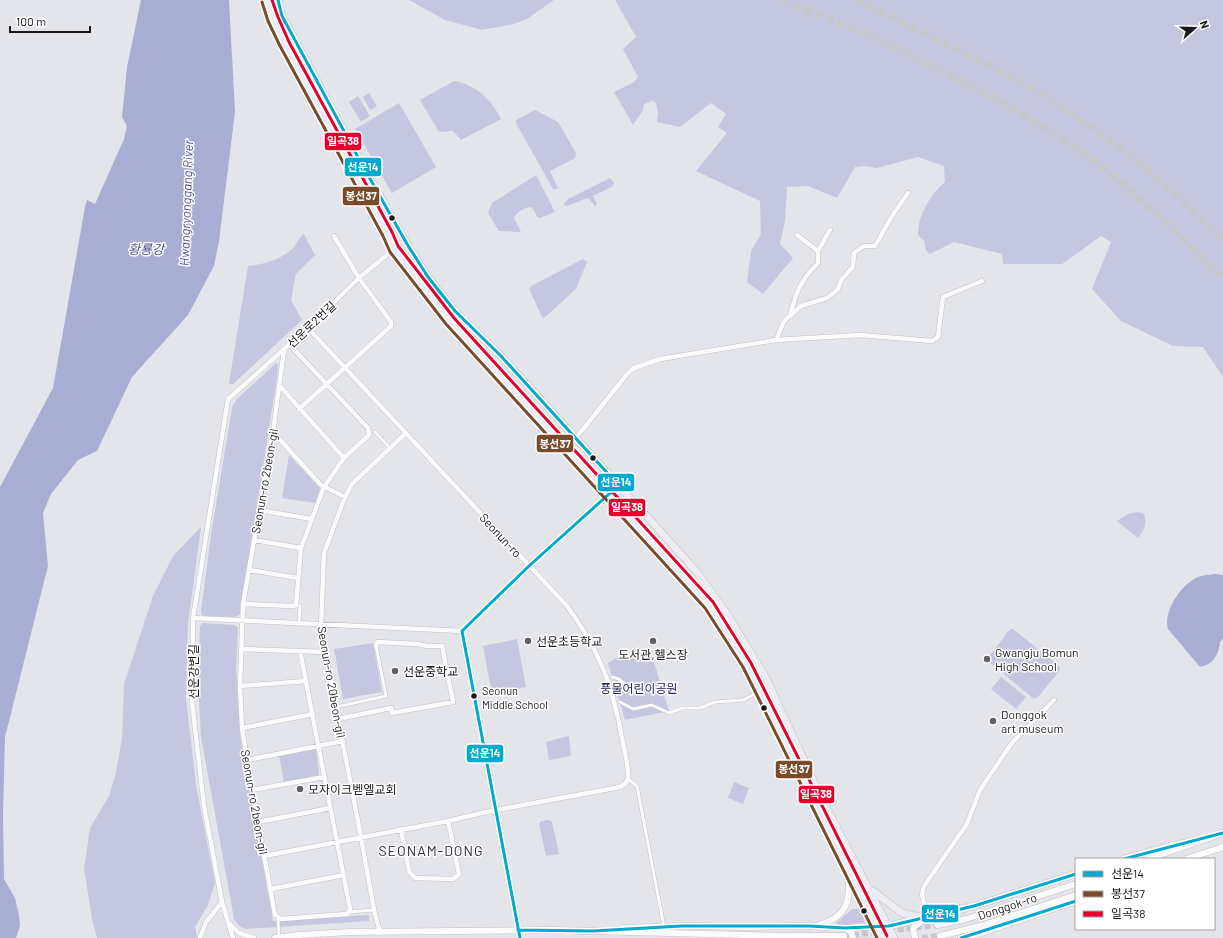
<svg xmlns="http://www.w3.org/2000/svg" width="1223" height="938" font-family="Barlow,'Noto Sans KR',sans-serif">
	<style>
		.green { fill: #c5c7e1 }
		.water { fill: #aaadd3 }
		.lines { fill: none; stroke-linecap: round; stroke-linejoin: round }
		.secondary-tunnel { stroke: #c6c6cc; stroke-width: 6; stroke-dasharray: 6 3; stroke-linecap: butt }
		.motorway-tunnel { stroke: #c6c6cc; stroke-width: 8; stroke-dasharray: 8 4; stroke-linecap: butt }
		.pedestrian-casing { stroke: #c0c1c6; stroke-width: 4 }
		.minor-casing { stroke: #c0c1c6; stroke-width: 5.5 }
		.tertiary-casing { stroke: #c0c1c6; stroke-width: 6 }
		.secondary-casing { stroke: #c0c1c6; stroke-width: 7 }
		.primary-casing { stroke: #c3c3c6; stroke-width: 8 }
		.pedestrian { stroke: #fbfbfc; stroke-width: 3 }
		.minor { stroke: #fbfbfc; stroke-width: 4.5 }
		.tertiary { stroke: #fbfbfc; stroke-width: 5.5 }
		.secondary { stroke: #fbfbfc; stroke-width: 6 }
		.primary { stroke: #ecedf3; stroke-width: 7 }
		.bus-1-casing { stroke: #fff; stroke-width: 6 }
		.bus-2-casing { stroke: #fff; stroke-width: 6 }
		.bus-3-casing { stroke: #fff; stroke-width: 6 }
		.bus-1 { stroke: #00a9ce; stroke-width: 3 }
		.bus-2 { stroke: #7a4b2a; stroke-width: 3 }
		.bus-3 { stroke: #e4002b; stroke-width: 3 }
		.bus-dot { fill: #19191d; stroke: #fff; stroke-width: 1.5 }
		.poi-dot { fill: #606065; stroke: #fff; stroke-width: 1.5 }
		.labels { text-anchor: middle; dominant-baseline: central; stroke-width: 3; stroke-linejoin: round; paint-order: stroke }
		.bus-label { font-size: 11px; fill: #19191d; stroke: #fff; text-anchor: start }
		.street-label { font-size: 12px; fill: #19191d; stroke: #fff }
		.poi-label { font-size: 12px; fill: #19191d; stroke: #fff; text-anchor: start }
		.park-label { font-size: 12px; fill: #25215f; stroke: #fff }
		.water-label { font-size: 13px; font-style: italic; fill: #4e4f91; stroke: #fff }
		.quarter-label { font-size: 14px; letter-spacing: 1px; fill: #2b2c35; stroke: #fff }
		.line-badge { stroke: #fff; stroke-width: 1.5 }
		.badge-label { font-size: 11px; text-anchor: middle; font-weight: bold; fill: #fff }
	</style>
	<rect width="100%" height="100%" fill="#e4e5eb"/>
	<path class="green" d="M409,0H554L527,19L514,24L482,30L445,20Z
		M615,0H1223V377L1203,347L1173,346L1121,321L1092,289L1111,242L1101,236L1062,264H1003L1002,254L954,242L930,254L926,250L924,241L918,235C918,215 930,195 945,182L944,166L918,157L877,168L865,166L855,167L837,198L808,186L787,187L785,221L780,244L793,258L763,294L747,282L751,251L761,234L760,201L696,171L727,133L718,127L726,114L711,103L680,127L657,122L658,112L656,103L652,101L644,104L643,110L633,125L614,92L634,82L638,77L623,49L636,37Z
		M454,81C475,84 492,100 501,119L461,140L453,131L439,132L420,100Z
		M369,93L377,106L370,110L363,97Z
		M358,96L370,116L361,122L349,102Z
		M399,103L436,167L392,193L355,129Z
		M535,110L558,122L576,153L575,158L550,171L558,188L556,189H553L517,125L516,120Z
		M536,175L555,212L540,218H538L532,207C524,208 518,210 514,218L521,232L499,231L488,213L492,203Z
		M610,178L614,183L612,187L593,196L597,204L595,206L588,198L567,206L563,205L568,199Z
		M304,234L315,255L296,274L291,300L302,320L232,385L229,383L248,266C262,265 285,258 294,247C298,242 299,237 304,234Z
		M583,259L587,262L576,289L543,319L529,289L531,286Z
		M276,363L278,364L277,377L240,614L236,617L205,616L202,615L201,611L211,535L232,408L236,400Z
		M289,455L320,488L315,503L282,498Z
		M1137,512L1143,513C1148,522 1144,531 1138,538L1117,521L1128,514Z
		M201,527L188,624L186,698L196,785L215,883L208,905L195,927L197,938H97L92,919L84,869L90,828L109,796L116,772L122,738L124,684L153,596L173,556Z
		M203,623L235,625L238,628L236,669L241,743L273,921L369,915V921L246,929L239,926L234,919L201,737L198,681L200,626Z
		M1010,629H1013L1059,666L1060,670L1038,697L1034,699L988,661L987,659Z
		M517,639L526,687L492,694L483,646Z
		M373,643L382,692L343,699L334,649Z
		M619,656L654,662L669,711L625,720L608,663Z
		M1001,677L1026,697L1016,709L991,689Z
		M569,736L571,756L549,760L546,742Z
		M316,749L319,774L315,777L284,782L279,755Z
		M734,782L749,788L743,804L728,798Z
		M549,820L552,822L559,854L546,856L539,824L541,821Z
		M852,909H860L867,916L863,923L833,926Z"/>
	<path class="water" d="M141,0H229L235,112L219,241L214,266L188,315L132,377L97,451L78,460L51,494L43,513L48,566L5,737L3,814L4,879L15,898L19,915L20,926L16,938H0V487L53,388L85,207L87,200L95,204L124,139L127,126L122,117L127,67Z
		M1215,574L1223,575V639L1220,642C1219,654 1213,665 1200,667L1168,629C1163,612 1180,587 1194,579C1200,575 1208,575 1215,574Z"/>
	<g class="lines">
		<path class="secondary-tunnel" d="M844,936L937,925
			M922,938L940,936"/>
		<path class="motorway-tunnel" d="M782,0L877,38L999,100L1052,132L1100,165L1170,225L1223,278
			M856,0L1003,72L1063,107L1132,156L1182,200L1223,239"/>
		<defs>
			<path id="pedestrian" d="M375,432L390,448
				M299,625L300,605
				M612,677L619,679L626,685
				M620,702L633,709L652,705L669,713L682,708H700L715,702L743,700L755,694
				M336,707L386,696L376,646
				M628,779L637,786L664,927
				M349,912L374,910
				M278,918L279,937"/>
			<path id="minor" d="M797,235L818,251
				M790,316C796,292 800,281 818,263V251L830,230
				M776,340L784,321L801,306L827,298L838,289L841,280L853,267L854,253L864,246H875L892,216L908,193
				M284,350L273,432L243,604L240,686L242,728L250,778L275,915L281,919L347,914L350,909L300,651
				M279,385L344,458
				M299,409L391,326V322L359,278L334,236
				M273,432L321,485L345,497
				M565,448L580,433L628,373L634,368L660,359L776,340L860,335L932,341L938,337L943,297L982,281
				M258,510L312,519
				M254,540L301,548
				M249,570L298,578
				M243,604L293,606L296,605L301,548L324,487L344,458L369,435L368,428L289,344
				M193,618L462,631
				M241,649L325,652
				M240,686L306,681
				M338,719L391,708L392,713L453,702L442,646H427L417,644L377,642L376,646
				M242,728L313,714
				M247,760L343,741
				M252,790L324,777
				M258,822L330,808
				M401,829L409,871L415,878L453,879L459,874L448,821
				M264,856L448,821L486,812L620,787L625,784L628,779C629,768 625,754 623,743C613,688 601,652 567,606L308,328
				M271,889L344,875
				M927,917L922,895L924,886L967,824L980,790L1011,744L1054,700
				M229,923L239,933L254,938
				M380,932L374,910L361,837L325,652L321,625L324,553L345,497L352,484L406,433
				M200,938L206,922L222,902
				M233,938L222,902L204,806L192,702L193,618L228,399L308,328L359,278L394,249"/>
			<path id="tertiary" d="M520,938L462,631L529,566L609,494L621,488"/>
			<path id="secondary" d="M1148,859L1223,833
				M1186,859L1223,847
				M819,925C849,916 851,899 848,870
				M937,925L966,919L1076,884
				M624,928L682,926L754,927L809,926L845,928L889,926
				M845,928L851,932L853,938
				M940,936L984,925L1076,895
				M275,938L299,935L350,932L551,930L784,936H844
				M915,938L913,928L924,919
				M961,938L981,933L1076,901"/>
			<path id="primary" d="M267,0L273,19L285,44L388,234L394,249L450,321L709,605L747,665L883,938
				M278,0L282,16L360,161L407,244L428,277L455,311L501,356L643,512L697,572L727,614L765,676L820,795L894,938
				M1124,859L1170,846L1200,840
				M873,891L902,913L919,917
				M889,926L974,906L1076,874"/>
		</defs>
		<use href="#pedestrian" class="pedestrian-casing"/>
		<use href="#minor" class="minor-casing"/>
		<use href="#tertiary" class="tertiary-casing"/>
		<use href="#secondary" class="secondary-casing"/>
		<use href="#primary" class="primary-casing"/>
		<use href="#pedestrian" class="pedestrian"/>
		<use href="#minor" class="minor"/>
		<use href="#tertiary" class="tertiary"/>
		<use href="#secondary" class="secondary"/>
		<use href="#primary" class="primary"/>
		<defs>
			<path id="bus-1" d="M278,0L282,16L360,161L407,244L428,277L455,311L501,356L621,488L609,494L529,566L462,631L520,938
				M1124,859L1223,833
				M518,930L593,931L682,926H809L845,928L889,926L974,906L1076,874
				M961,938L1076,901"/>
			<path id="bus-2" d="M262,2L268,21L280,46L383,236L390,252L446,324L705,608L743,667L877,938"/>
			<path id="bus-3" d="M272,0L278,17L289,42L392,232L398,246L454,318L713,602L751,663L887,936"/>
		</defs>
		<use href="#bus-1" class="bus-1-casing"/>
		<use href="#bus-2" class="bus-2-casing"/>
		<use href="#bus-3" class="bus-3-casing"/>
		<use href="#bus-1" class="bus-1"/>
		<use href="#bus-2" class="bus-2"/>
		<use href="#bus-3" class="bus-3"/>
	</g>
	<g class="bus-dot">
		<circle cx="392" cy="218" r="3.5"/>
		<circle cx="593" cy="458" r="3.5"/>
		<circle cx="474" cy="696" r="3.5"/>
		<circle cx="764" cy="708" r="3.5"/>
		<circle cx="864" cy="911" r="3.5"/>
	</g>
	<g class="poi-dot">
		<circle cx="528" cy="641" r="4"/>
		<circle cx="653" cy="641" r="4"/>
		<circle cx="987" cy="659" r="4"/>
		<circle cx="395" cy="671" r="4"/>
		<circle cx="993" cy="721" r="4"/>
		<circle cx="300" cy="789" r="4"/>
	</g>
	<g class="labels">
		<g class="bus-label">
			<text x="482" y="690">Seonun<tspan x="482" dy="14">Middle School</tspan></text>
		</g>
		<g class="street-label">
			<text transform="translate(311 324) rotate(-43)">선운로2번길</text>
			<text transform="translate(264 481) rotate(-80)">Seonun-ro 2beon-gil</text>
			<text transform="translate(501 535) rotate(47)">Seonun-ro</text>
			<text transform="translate(193 672) rotate(-90)">선운강변길</text>
			<text transform="translate(332 682) rotate(80)">Seonun-ro 20beon-gil</text>
			<text transform="translate(255 802) rotate(80)">Seonun-ro 2beon-gil</text>
			<text transform="translate(1007 906) rotate(-18)">Donggok-ro</text>
		</g>
		<g class="poi-label">
			<text x="536" y="641">선운초등학교</text>
			<text x="995" y="652">Gwangju Bomun<tspan x="995" dy="14">High School</tspan></text>
			<text x="653" y="654" text-anchor="middle">도서관,헬스장</text>
			<text x="403" y="671">선운중학교</text>
			<text x="1001" y="714">Donggok<tspan x="1001" dy="14">art museum</tspan></text>
			<text x="308" y="789">모자이크벧엘교회</text>
		</g>
		<g class="park-label">
			<text x="639" y="688">풍물어린이공원</text>
		</g>
		<g class="water-label">
			<text transform="translate(186 203) rotate(-88)">Hwangryonggang River</text>
			<text x="146" y="249">황룡강</text>
		</g>
		<g class="quarter-label">
			<text x="431" y="850">SEONAM-DONG</text>
		</g>
	</g>
	<g class="line-badge">
		<rect x="324" y="132" width="38" height="19" rx="4" fill="#e4002b"/>
		<rect x="344" y="157" width="38" height="20" rx="4" fill="#00a9ce"/>
		<rect x="342" y="186" width="38" height="20" rx="4" fill="#7a4b2a"/>
		<rect x="536" y="434" width="38" height="19" rx="4" fill="#7a4b2a"/>
		<rect x="597" y="473" width="38" height="19" rx="4" fill="#00a9ce"/>
		<rect x="608" y="498" width="38" height="19" rx="4" fill="#e4002b"/>
		<rect x="466" y="744" width="38" height="19" rx="4" fill="#00a9ce"/>
		<rect x="775" y="760" width="38" height="19" rx="4" fill="#7a4b2a"/>
		<rect x="798" y="785" width="37" height="19" rx="4" fill="#e4002b"/>
		<rect x="921" y="904" width="38" height="19" rx="4" fill="#00a9ce"/>
	</g>
	<g class="badge-label">
		<text x="343" y="145">일곡38</text>
		<text x="363" y="171">선운14</text>
		<text x="361" y="200">봉선37</text>
		<text x="555" y="448">봉선37</text>
		<text x="616" y="486">선운14</text>
		<text x="627" y="511">일곡38</text>
		<text x="485" y="757">선운14</text>
		<text x="794" y="773">봉선37</text>
		<text x="816" y="798">일곡38</text>
		<text x="940" y="918">선운14</text>
	</g>
	<rect x="1075" y="858" width="140" height="72" fill="#ffffff" stroke="#a3a3a5"/>
	<rect x="1083" y="871" width="20" height="6" fill="#00a9ce" stroke="#a3a3a5"/>
	<text x="1111" y="878" font-size="12" fill="#19191d">선운14</text>
	<rect x="1083" y="891" width="20" height="6" fill="#7a4b2a" stroke="#a3a3a5"/>
	<text x="1111" y="898" font-size="12" fill="#19191d">봉선37</text>
	<rect x="1083" y="911" width="20" height="6" fill="#e4002b" stroke="#a3a3a5"/>
	<text x="1111" y="918" font-size="12" fill="#19191d">일곡38</text>
	<g transform="translate(1195 28) rotate(70)" stroke="#ffffff" stroke-width="3" paint-order="stroke">
	<path d="M0-3L7 15L0 10L-7 15Z" fill="#19191d"/>
	<text y="-6" font-size="11" font-weight="bold" text-anchor="middle" fill="#19191d">N</text>
	</g>
	<path d="M10 26v6h80v-6" fill="none" stroke="#19191d" stroke-width="2"/>
	<text x="16" y="26" font-size="12" fill="#19191d" stroke="#ffffff" stroke-width="3" paint-order="stroke">100 m</text>
</svg>
